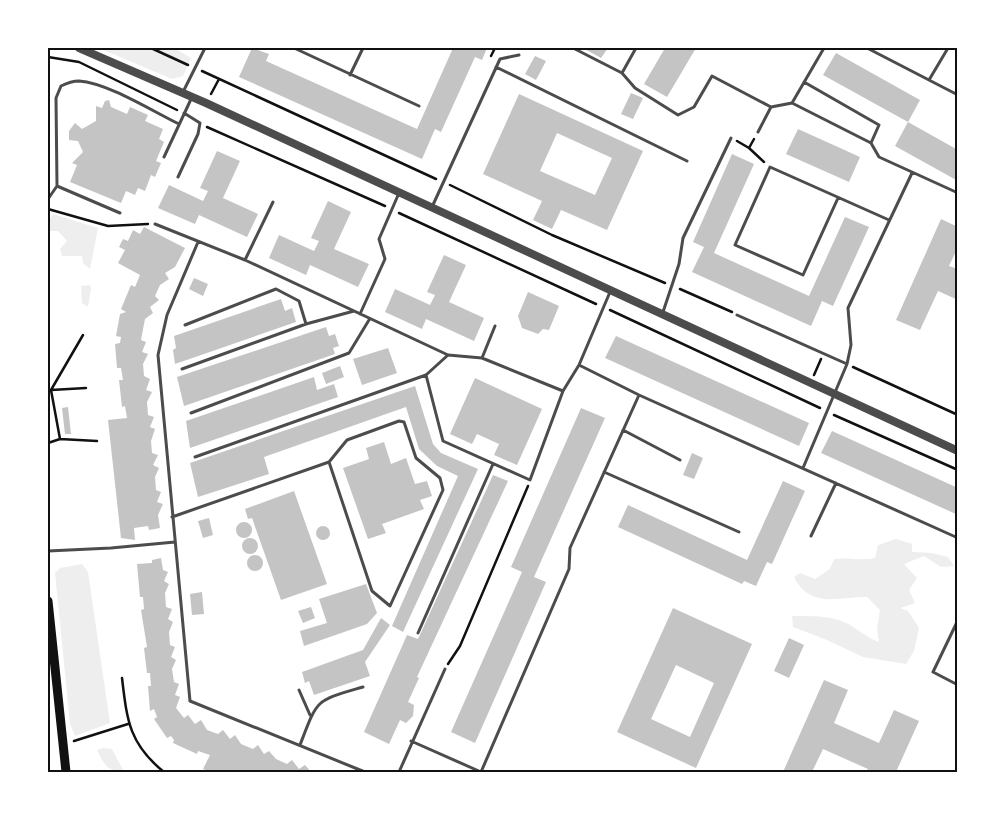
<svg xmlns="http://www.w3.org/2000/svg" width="1005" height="820" font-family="'PT Sans Narrow',sans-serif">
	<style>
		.green { fill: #eee }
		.building { fill: #c4c4c4; fill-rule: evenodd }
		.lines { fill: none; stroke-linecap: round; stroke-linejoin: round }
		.path { stroke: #111; stroke-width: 2.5 }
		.service { stroke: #4c4c4c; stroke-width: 3 }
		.tertiary { stroke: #4c4c4c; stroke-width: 8 }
		.secondary { stroke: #111; stroke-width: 9 }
		.neatline { fill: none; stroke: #111; stroke-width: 2 }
	</style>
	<rect width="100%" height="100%" fill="#fff"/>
	<path class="green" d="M99,48H174L191,58L183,76L172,79Z
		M53,214L98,228L90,269L83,263L82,256H62L60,249L67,241L58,231H50L48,238V222Z
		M90,285L91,289L88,307L82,303L81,286Z
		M896,539L912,544V552L931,553L948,557L954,566L941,567L924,556L904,564L917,578L909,590L915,603L900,608L908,611L919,628L914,651L906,664L863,657L827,640L793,627L792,616C808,616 828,615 844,622C856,627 865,637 879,642L877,629L880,610L867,597C839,597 810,609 794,577L800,573L815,579L830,569L834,559C849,557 861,561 875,558L878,545Z
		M82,564L88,572L110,723L75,736L70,724L55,573L60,568Z
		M103,748L112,749L123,770L134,772C112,773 106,770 97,750Z"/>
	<path class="building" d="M252,48L269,54L266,61L417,129L453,48H487L482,60L475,57L441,132L435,129L422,159L239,77Z
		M583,48H608L601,58Z
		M665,48H696L667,97L644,84Z
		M836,53L920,100L908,122L958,150V181L895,146L908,122L823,75Z
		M535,56L546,61L536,80L525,74Z
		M631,93L643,98L633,119L621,114Z
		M519,94L643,151L607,230L561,210L552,229L533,220L542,201L483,174ZM557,133L612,158L595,195L540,171Z
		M109,100L111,107L127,114L130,107L148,115L145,121L163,129L159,139L164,142L156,161L161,163L155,177L151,175L145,191L138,188L135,195L126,191L121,203L70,182L77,165L72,163L83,152L78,141L69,140V131L75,123L82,129L96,121V106L102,108L105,101Z
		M798,129L860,157L849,182L786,154Z
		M217,151L240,161L223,198L258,214L247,237L199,215L195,224L158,208L169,185L203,201L208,191L200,188Z
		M732,154L754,164L714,253L809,296L845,217L869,227L833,306L822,301L811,326L692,272L704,247L693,242Z
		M328,201L351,212L334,249L369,264L358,287L310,265L306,275L269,258L279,235L314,251L319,241L311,238Z
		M941,219L958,227V247L949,266L958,269V300L938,291L920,330L896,320Z
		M144,227L185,248L175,267L165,273L169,279L160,285L155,296L159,300L150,307L153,313L145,319L141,340L146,342L142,352L148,354L143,364L144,376L150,379L146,390L152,392L147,402L148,415L154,417L150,427L155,429L151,441L152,453L158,455L153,465L159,468L155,477L156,490L161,492L157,502L163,504L158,515L160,528L149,530L148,526L134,528L135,540L121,538L108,420L127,418L125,406L122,407L119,380H123L121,368H117L115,344L120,343L121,337L116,336L120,314L126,312L121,309L131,285L135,287L140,275L118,263L125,250L119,247L123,239L128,241L133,230L140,234Z
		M444,255L466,265L449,302L484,318L474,341L426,319L422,329L385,312L395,289L430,305L435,295L427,292Z
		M194,278L208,284L203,296L189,289Z
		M528,292L559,306L549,330L543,329L538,334L522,328L518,316Z
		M281,299L285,311L292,308L296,322L175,364L173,350L176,348L174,336Z
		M326,327L329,336L335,334L339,346L333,348L335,354L184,406L177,377Z
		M616,336L809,423L799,446L605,358Z
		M388,348L397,373L362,385L353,359Z
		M340,366L344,377L326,384L322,373Z
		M314,377L317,390L334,384L338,397L190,448L186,421Z
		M475,378L542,409L517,465L494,455L499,444L477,434L472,444L450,434Z
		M415,386L433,444L441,453L478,469L403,632L392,626L458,476L437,466L419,449L406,407L264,457L269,474L198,497L190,463Z
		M68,407L71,434H65L62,408Z
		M581,408L605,418L534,577L546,582L475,743L451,732L522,572L511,567Z
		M832,431L958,488V515L821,453Z
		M384,442L391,464L406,458L415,484L427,481L432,496L420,500L424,509L382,524L386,533L368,539L343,468L369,459L366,448Z
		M692,453L703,458L694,479L683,475Z
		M493,475L508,481L417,677L419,678L408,702L414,705L413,716L406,723L400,720L389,744L364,732L407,635L418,639Z
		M783,481L805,491L772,564L767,562L756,586L744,581L742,584L618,527L628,505L747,560Z
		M294,491L327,584L281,600L252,518L248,519L245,509Z
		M209,518L213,535L203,538L198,521Z
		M236 530a8 8 0 1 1 16 0a8 8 0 1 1-16 0Z
		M316 533a7 7 0 1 1 14 0a7 7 0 1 1-14 0Z
		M242 546a8 8 0 1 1 16 0a8 8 0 1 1-16 0Z
		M247 563a8 8 0 1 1 16 0a8 8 0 1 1-16 0Z
		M161,558L163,570L168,572L164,581L169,584L165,593L166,607L172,609L168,619L173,622L169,632L170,645L175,647L171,657L176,660L172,669L174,682L179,684L175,695L180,697L176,708L184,718L188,715L195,724L201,720L207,730L218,734L223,730L230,739L235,735L241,744L253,749L258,745L264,754L269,751L276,759L287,764L292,760L299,769L305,765L311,772H211L203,769L210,755L198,751L197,754L173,743L174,740L171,736L167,738L154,719L157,717L154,709L150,711L148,686H151L150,673H147L144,648L147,647L141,610L144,609L143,597H140L137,564L152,563V560Z
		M366,584L377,613L367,624L304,646L300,631L327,623L319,599Z
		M202,592L204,614L192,615L190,594Z
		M311,607L315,618L303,623L298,611Z
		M673,608L752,644L696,768L617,732ZM676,665L714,683L690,737L651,719Z
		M381,618L390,625L365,662L370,676L314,695L309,681L305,683L302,672L363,650Z
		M789,638L804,645L789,678L774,671Z
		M824,680L848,690L834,723L879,743L894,710L919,721L896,772H866L868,769L823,749L812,772H783Z"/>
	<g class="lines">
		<path class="path" d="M151,48L188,65
			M491,56L495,48
			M48,57L79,62L177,110
			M202,71L436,179
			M211,94L219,79
			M207,127L385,206
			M737,141L749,148L754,139
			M749,148L764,162
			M450,185L552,235L665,283
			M48,209L108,226L148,224
			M399,213L596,304
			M680,289L732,312
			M610,310L820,408
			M853,367L958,415
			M814,375L821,359
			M51,390L86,388
			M834,415L958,470
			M60,439L51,390L83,335
			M48,443L60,439L97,441
			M448,664L460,646L528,486
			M122,678C127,720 129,744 164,772
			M74,741L128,724"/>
		<path class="service" d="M294,48L419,106
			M573,48L622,73L635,88L678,115L694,107L712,76L771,107L792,103L871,143L879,157L958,193
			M867,48L958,95
			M496,67L687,161
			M622,73L636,48
			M350,75L363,48
			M929,80L948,48
			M804,82L879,125L871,143
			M183,92L205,48
			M792,103L824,48
			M758,132L771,107
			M164,157L192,97
			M178,177L198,134L200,123L184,113
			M57,186L120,213
			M838,198L803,275L735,245L770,167L889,220
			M48,199L57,186L56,98L61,86C67,83 72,81 79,81C108,83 152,111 179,124
			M432,207L500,59L519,55
			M155,224L245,260L448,355L482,358L563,391
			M198,242L167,315L158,355L190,701L365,772
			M245,260L273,202
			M663,312L679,264L683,238L731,138
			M360,314L385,259L379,239L399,193
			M737,315L847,364
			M185,325L276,289L299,301L306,324
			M482,358L495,326
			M579,365L639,395L958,538
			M182,369L306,324L354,311
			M426,375L443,441L530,480L563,391L579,365L610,292
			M191,413L349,353L369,320
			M623,430L680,460
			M195,457L426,375L448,355
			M803,468L847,364L851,345L848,308L912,173
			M604,472L739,532
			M172,517L329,462L347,440L399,421L404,422L416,458L440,478L443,490L390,606L372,591L329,462
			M811,536L836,483
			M48,551L111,548L175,542
			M958,620L933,672L958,685
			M418,633L493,464
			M299,690L310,715
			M411,741L481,772
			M300,745C318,698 315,701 363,687
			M399,772L445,669
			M481,772L569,569L570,548L639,395"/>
		<path class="tertiary" d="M79,48L206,103L958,451"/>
		<path class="secondary" d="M48,601L66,772"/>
	</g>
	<rect width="1005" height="820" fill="none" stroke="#ffffff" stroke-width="98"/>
	<rect x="49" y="49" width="907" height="722" class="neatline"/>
</svg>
